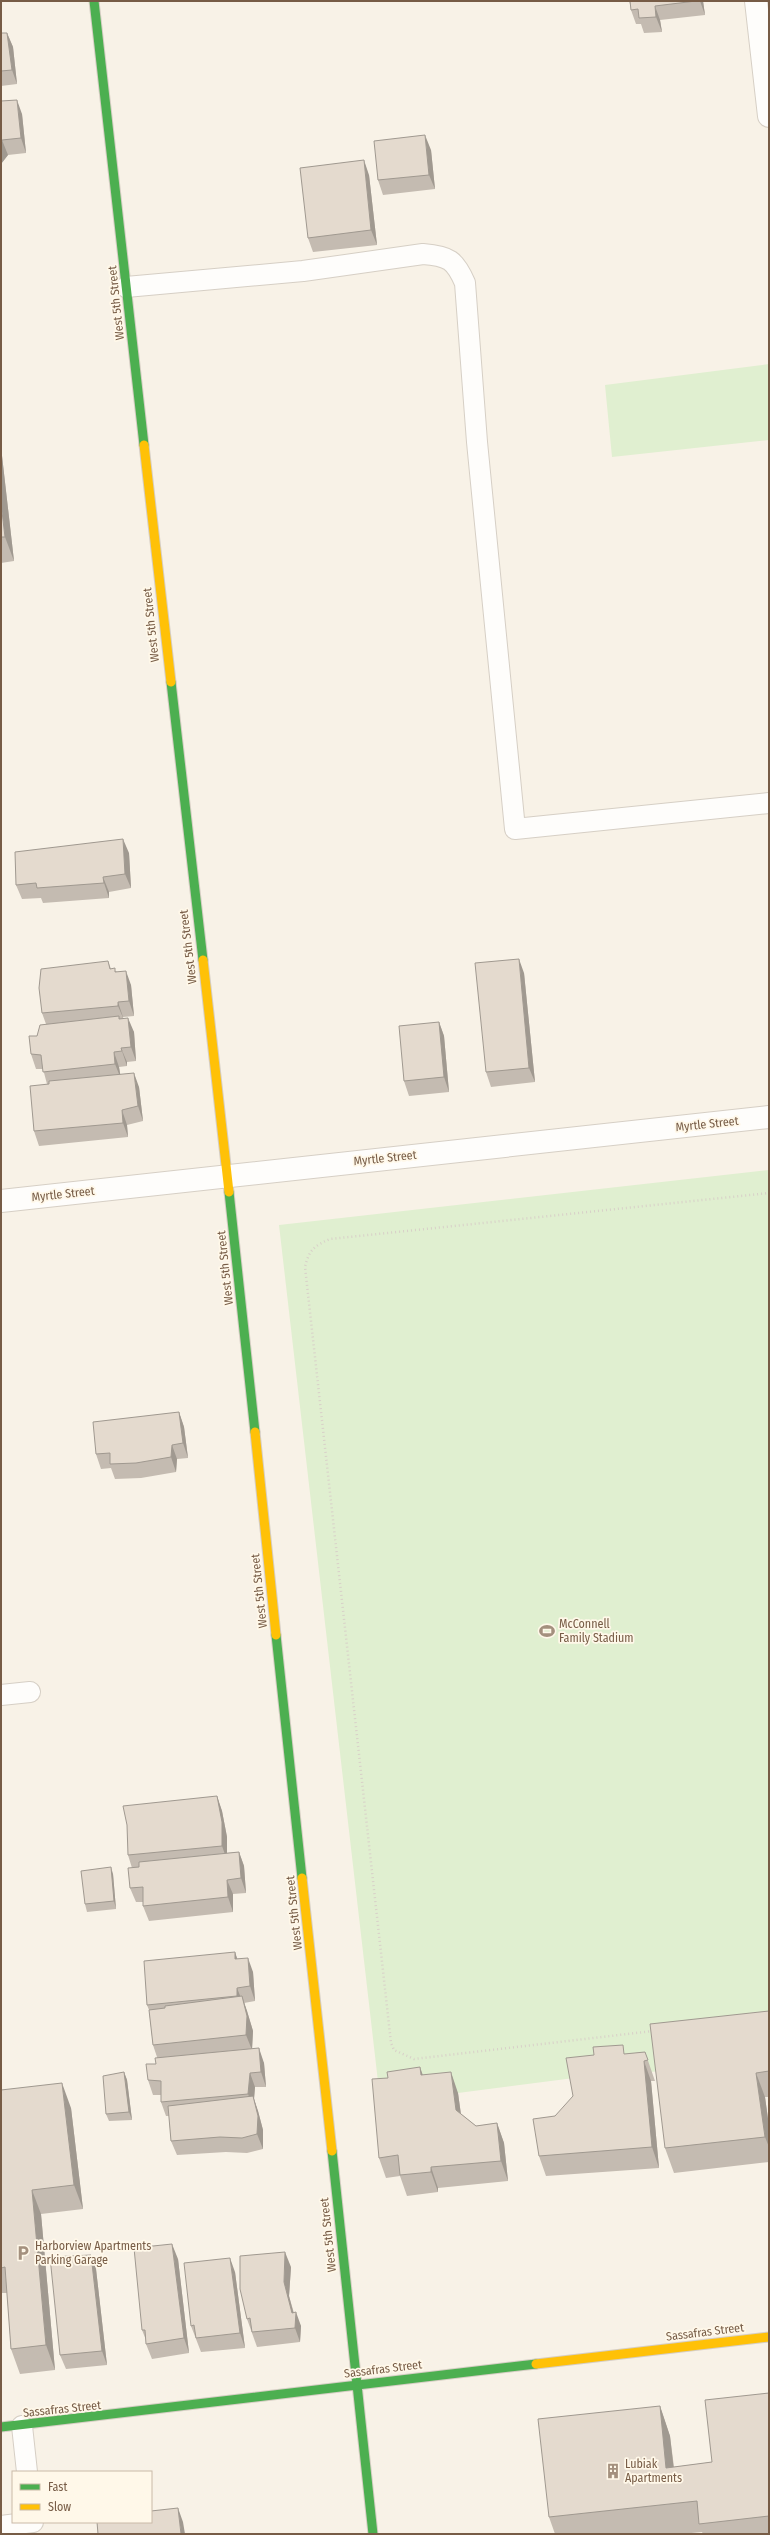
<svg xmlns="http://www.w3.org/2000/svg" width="770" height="2535" font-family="'Fira Sans Condensed',sans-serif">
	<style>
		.grass { fill: #e0efd0 }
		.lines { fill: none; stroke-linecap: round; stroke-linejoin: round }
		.lane-casing { stroke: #d6cfc5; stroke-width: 22 }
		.street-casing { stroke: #d6cfc5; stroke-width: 24 }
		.fast-casing { stroke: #d6cec4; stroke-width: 11 }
		.slow-casing { stroke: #d6cec4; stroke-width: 11 }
		.path { stroke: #d8d0c8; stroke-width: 2.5; stroke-dasharray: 1 3; stroke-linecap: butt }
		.lane { stroke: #fefdfb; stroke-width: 20 }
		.street { stroke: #fefdfb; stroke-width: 22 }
		.fast { stroke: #4caf50; stroke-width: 9 }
		.slow { stroke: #ffc107; stroke-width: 9 }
		.wall { fill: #c4bbb1 }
		.shaded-wall { fill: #a09990 }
		.building { fill: #e4dace; stroke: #a09990 }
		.labels { text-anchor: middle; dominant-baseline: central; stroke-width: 3.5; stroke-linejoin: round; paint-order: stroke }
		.street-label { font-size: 12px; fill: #775c46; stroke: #fff8e9 }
		.poi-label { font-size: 12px; fill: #775c46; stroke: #fff8e9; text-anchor: start }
	</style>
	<rect width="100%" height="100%" fill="#f8f2e7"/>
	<path class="grass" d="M769,364V440L612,457L605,385Z
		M769,1170V2036L662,2071L574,2078L458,2093L380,2099L279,1225Z"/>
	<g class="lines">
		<defs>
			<path id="lane" d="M126,287L303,271L423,254C449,256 455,260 465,283L477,442L515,829L769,803
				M1,1695L30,1692
				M22,2426L27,2472
				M1,2526L33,2522"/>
			<path id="street" d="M756,1L769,116
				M1,1201L769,1117"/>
			<path id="fast" d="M94,1L144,445
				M171,682L203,960
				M229,1192L255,1432
				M276,1635L302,1878
				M332,2151L373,2534
				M1,2427L536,2364"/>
			<path id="slow" d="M144,445L171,682
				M203,960L229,1192
				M255,1432L276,1635
				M302,1878L332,2151
				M536,2364L769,2337"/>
		</defs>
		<use href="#lane" class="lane-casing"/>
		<use href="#street" class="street-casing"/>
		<use href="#fast" class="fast-casing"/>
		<use href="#slow" class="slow-casing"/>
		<path class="path" d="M653,2031L414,2059L394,2050L391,2043L305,1267C309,1250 314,1246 330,1239L769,1193"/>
		<use href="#lane" class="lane"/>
		<use href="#street" class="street"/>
		<use href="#fast" class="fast"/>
		<use href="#slow" class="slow"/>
	</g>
	<path class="wall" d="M629,1H703L705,15L660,20L662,32L644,33L641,24H636L631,10L630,4Z
		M1,33H7L13,47L17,84L1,86Z
		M1,101L22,114L26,153L8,155L1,164Z
		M431,150L435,189L383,195L378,180Z
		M369,175L377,245L313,252L308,238Z
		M1,447L14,561L1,563Z
		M129,853L131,888L109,892V898L43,903L41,898L22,899L16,885Z
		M108,961L111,969L116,971L131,985L134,1016L123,1017V1018L134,1032L136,1061L127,1062V1066L119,1067L120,1074L139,1087L143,1121L127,1125L128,1137L39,1146L34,1131L47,1084L43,1069H36L31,1054L37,1036L46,1024L42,1013Z
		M524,973L535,1082L491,1087L486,1072Z
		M439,1022L444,1036L449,1092L409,1096L404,1081Z
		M179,1412L184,1427L188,1458L177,1459L176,1472L141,1478L115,1479L111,1468L101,1469L96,1454Z
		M217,1796L222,1811L227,1837V1853L239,1852L244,1866L246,1893L233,1894V1912L149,1921L143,1906V1902H136L130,1888L132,1868L128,1855Z
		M113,1874L116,1909L87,1912L85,1904Z
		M235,1952L237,1959L253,1972L255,2001L244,2003L247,2011L253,2031L252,2049L264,2063L266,2087H255L254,2099L258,2111L263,2130V2149L247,2153L226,2152L177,2155L171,2141L169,2116H166L161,2102V2095H153L148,2080L156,2064L157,2057L153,2045L149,2010L147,2005Z
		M769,2011V2097H765L769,2126V2162L674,2173L665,2148Z
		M645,2052L655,2081H651L659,2168L546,2176L539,2156L626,2054Z
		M124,2072L127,2080L132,2120L109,2121L106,2114Z
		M423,2075L458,2093L461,2114L476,2126L497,2123L504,2143L508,2181L438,2188V2192L407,2196L400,2176L386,2178L379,2158Z
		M1,2090L71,2108L83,2209L41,2214L55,2370L20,2374L11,2349L7,2293H1Z
		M91,2255L96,2269L107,2365L66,2369L60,2355Z
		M178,2259L189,2353L152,2359L146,2344V2340L142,2330Z
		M291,2267L289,2296L294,2313L301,2326L300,2342L257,2347L247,2319Z
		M235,2272L245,2348L201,2352L191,2326Z
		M769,2393V2534H703L702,2532L681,2534H555L549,2517L660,2406L670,2436L674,2467L712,2462Z"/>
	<path class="shaded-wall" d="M700,1H703L705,15Z
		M655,6L660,20L662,32L656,17Z
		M7,33L13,47L17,84L12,70Z
		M17,100L22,114L26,153L21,138Z
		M425,135L431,150L435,189L429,175Z
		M2,140L8,155L1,164V142Z
		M364,160L369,175L377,245L371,230Z
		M1,447L14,561L5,537L1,503Z
		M123,839L129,853L131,888L125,874Z
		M103,877L109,892V898L104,883Z
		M519,959L524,973L535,1082L529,1068Z
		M126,971L131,985L134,1016L129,1001Z
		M118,1002L124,1020L118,1006Z
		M128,1018L134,1032L136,1061L131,1047Z
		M439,1022L444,1036L449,1092L444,1077Z
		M121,1048L127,1062V1066Z
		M114,1052L119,1067L121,1079L115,1064Z
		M134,1073L139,1087L143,1121L138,1106Z
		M122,1110L127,1125L128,1137L123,1123Z
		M179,1412L184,1427L188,1458L183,1443Z
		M172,1445L177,1459L176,1472L171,1457Z
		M217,1796L222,1811L227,1837V1860L222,1846Z
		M239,1852L244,1866L246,1893L241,1878Z
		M111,1867L113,1874L116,1909L114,1901Z
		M227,1880L233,1894V1912L228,1897Z
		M235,1952L240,1967L235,1959Z
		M248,1958L253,1972L255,2001L250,1986Z
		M237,1988L243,2003V2010L237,1996Z
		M242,1996L247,2011L253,2031L252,2050L246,2035Z
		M259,2048L264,2063L266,2087L261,2072Z
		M644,2061L651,2081L659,2168L652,2147Z
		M420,2067L427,2087L421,2075Z
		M124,2072L127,2080L132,2120L129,2112Z
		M451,2072L458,2093L463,2130L456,2110Z
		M250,2073L255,2087L254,2099L258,2111L263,2130V2149L257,2134L253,2108L248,2094Z
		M756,2073L765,2097L769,2126V2147L765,2137Z
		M62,2083L71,2108L83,2209L74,2185Z
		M497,2123L504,2143L508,2181L501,2161Z
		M431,2167L438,2188V2192L431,2172Z
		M32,2190L41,2214L55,2370L46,2345Z
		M172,2244L178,2259L189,2353L184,2338Z
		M285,2252L291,2267L289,2296L295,2319L296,2312L301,2326L300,2342L295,2328L292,2313L284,2282Z
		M91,2255L96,2269L107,2365L102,2351Z
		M230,2258L235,2272L245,2348L240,2333Z
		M660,2406L670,2436L677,2498L666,2468Z
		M178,2508L183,2522L185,2534H181Z"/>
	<path class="building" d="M630,1H696L655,6L656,17L639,18L638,9L631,10Z
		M1,33H7L12,70L1,71Z
		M17,100L21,138L2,140L1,142V101Z
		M425,135L429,175L378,180L374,141Z
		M364,160L371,230L308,238L300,168Z
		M1,503L5,537H1Z
		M123,839L125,874L103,877L104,883L37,888L36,883L16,885L15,852Z
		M519,959L529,1068L486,1072L475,963Z
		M108,961L110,969L115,968V972L126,971L129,1001L118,1002V1006L42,1013L39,988L41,969Z
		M119,1016V1019L128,1018L131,1047L121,1048L122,1051L114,1052L115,1064L43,1072L41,1055L31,1054L29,1036H37L40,1025Z
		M439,1022L444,1077L404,1081L399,1026Z
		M134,1073L138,1106L122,1110L123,1123L34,1131L30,1086L49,1084V1081Z
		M179,1412L183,1443L172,1445L171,1457L136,1463L110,1464V1453L96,1454L93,1422Z
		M217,1796L222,1822V1846L128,1855L127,1825L123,1806Z
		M239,1852L241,1878L227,1880L228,1897L143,1906V1887L130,1888L128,1868L139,1867V1862Z
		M111,1867L114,1901L85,1904L81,1871Z
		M235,1952V1959L248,1958L250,1986L237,1988V1996L147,2005L144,1961Z
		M242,1996L247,2016L246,2035L153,2045L149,2010L165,2008V2006Z
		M769,2011V2071L756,2073L765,2137L665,2148L650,2024Z
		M623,2045L624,2054L645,2052L648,2060L644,2061L652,2147L539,2156L533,2119L555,2116L573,2096L566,2058L594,2055L593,2047Z
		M259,2048L261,2072L250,2073L248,2094L161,2102V2081L148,2080L146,2064H156L155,2058Z
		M420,2067L421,2075L451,2072L456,2110L476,2126L497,2123L501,2161L431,2167V2172L400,2175L398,2155L379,2158L372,2079L388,2078L387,2072Z
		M124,2072L129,2112L106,2114L103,2076Z
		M62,2083L74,2185L32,2190L46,2345L11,2349L5,2267L1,2268V2090Z
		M253,2096L258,2116L257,2134L242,2138L220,2137L171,2141L168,2106Z
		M172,2244L184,2338L146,2344L145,2330H142L134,2248Z
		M285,2252L284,2282L292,2313L296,2312L295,2328L252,2332L250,2318L247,2319L240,2289V2256Z
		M91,2255L102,2351L60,2355L50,2257Z
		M230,2258L240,2333L196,2338L194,2325L191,2326L184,2263Z
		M769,2393V2516L699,2524L697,2501L549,2517L538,2419L660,2406L666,2468L712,2462L705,2400Z
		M178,2508L181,2534H98L97,2522H151V2511Z"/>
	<defs>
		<symbol id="stadium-bare" viewBox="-9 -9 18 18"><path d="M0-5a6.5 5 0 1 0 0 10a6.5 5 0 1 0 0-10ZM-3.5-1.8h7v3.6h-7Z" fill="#a4907e" stroke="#fff8e9" stroke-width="2.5" paint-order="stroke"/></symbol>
		<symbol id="parking-bare" viewBox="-9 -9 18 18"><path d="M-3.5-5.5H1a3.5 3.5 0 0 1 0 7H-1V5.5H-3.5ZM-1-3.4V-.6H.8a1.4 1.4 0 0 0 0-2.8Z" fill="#a4907e" stroke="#fff8e9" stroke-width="2.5" paint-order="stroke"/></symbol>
		<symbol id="building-bare" viewBox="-9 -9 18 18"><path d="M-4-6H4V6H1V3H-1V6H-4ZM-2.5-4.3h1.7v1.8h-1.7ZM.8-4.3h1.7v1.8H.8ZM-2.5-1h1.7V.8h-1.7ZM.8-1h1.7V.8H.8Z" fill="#a4907e" stroke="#fff8e9" stroke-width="2.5" paint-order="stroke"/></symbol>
	</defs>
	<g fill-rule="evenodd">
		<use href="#stadium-bare" x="536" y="1620" width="22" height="22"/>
		<use href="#parking-bare" x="12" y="2242" width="22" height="22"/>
		<use href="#building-bare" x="602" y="2460" width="22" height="22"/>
	</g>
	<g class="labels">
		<g class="street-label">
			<text transform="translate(116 303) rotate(-96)">West 5th Street</text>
			<text transform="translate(151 625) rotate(-96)">West 5th Street</text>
			<text transform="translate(188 947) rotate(-97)">West 5th Street</text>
			<text transform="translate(707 1124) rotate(-6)">Myrtle Street</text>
			<text transform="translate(385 1158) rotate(-6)">Myrtle Street</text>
			<text transform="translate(63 1194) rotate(-6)">Myrtle Street</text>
			<text transform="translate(225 1268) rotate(-96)">West 5th Street</text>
			<text transform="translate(259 1591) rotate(-96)">West 5th Street</text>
			<text transform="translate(294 1913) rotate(-96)">West 5th Street</text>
			<text transform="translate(328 2235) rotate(-96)">West 5th Street</text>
			<text transform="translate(705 2332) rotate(-7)">Sassafras Street</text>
			<text transform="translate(383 2369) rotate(-7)">Sassafras Street</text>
			<text transform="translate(62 2409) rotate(-6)">Sassafras Street</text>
		</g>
		<g class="poi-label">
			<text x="559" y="1624">McConnell<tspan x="559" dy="14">Family Stadium</tspan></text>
			<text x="35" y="2246">Harborview Apartments<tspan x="35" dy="14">Parking Garage</tspan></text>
			<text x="625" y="2464">Lubiak<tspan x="625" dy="14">Apartments</tspan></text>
		</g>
	</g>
	<rect width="770" height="2535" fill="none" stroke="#775c46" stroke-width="4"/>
	<rect x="12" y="2471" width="140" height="52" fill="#fff8e9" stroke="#c9baa8"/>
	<rect x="20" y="2484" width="20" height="6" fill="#4caf50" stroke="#c9baa8"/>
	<text x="48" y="2491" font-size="12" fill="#775c46">Fast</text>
	<rect x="20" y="2504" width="20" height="6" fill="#ffc107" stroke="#c9baa8"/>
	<text x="48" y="2511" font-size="12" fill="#775c46">Slow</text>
</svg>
